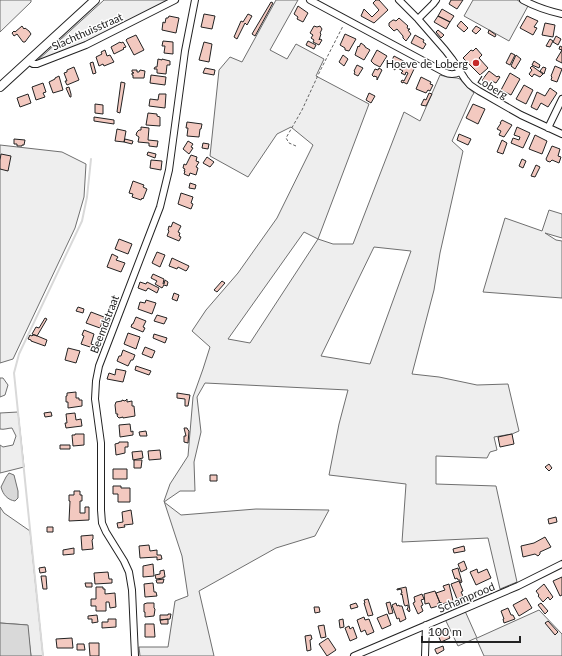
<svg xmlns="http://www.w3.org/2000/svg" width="562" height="656" font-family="Lato,sans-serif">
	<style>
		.green { fill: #eee; stroke: #6f6f6f; fill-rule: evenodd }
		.water { fill: #d9d9d9; stroke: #6f6f6f }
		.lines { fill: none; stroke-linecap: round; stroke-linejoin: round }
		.stream { stroke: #d9d9d9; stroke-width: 2 }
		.building { fill: #f3c9c0; stroke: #222 }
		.minor-casing { stroke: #222; stroke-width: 8 }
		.secondary-casing { stroke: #222; stroke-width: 10 }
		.path { stroke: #646464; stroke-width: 1; stroke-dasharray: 3 2; stroke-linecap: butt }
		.minor { stroke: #fff; stroke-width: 6 }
		.secondary { stroke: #fff; stroke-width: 8 }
		.poi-dot { fill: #c62828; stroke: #fff; stroke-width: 1.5 }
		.labels { text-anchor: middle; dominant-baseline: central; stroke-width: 3; stroke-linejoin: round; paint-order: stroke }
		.street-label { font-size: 11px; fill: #222; stroke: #fff }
		.poi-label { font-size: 11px; fill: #222; stroke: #fff; text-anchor: end }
	</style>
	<rect width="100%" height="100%" fill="#fff"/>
	<path class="green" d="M0,0H31V2L0,32Z
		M104,0H170L104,34L43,60H38Z
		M276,0H298L270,50L287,59L296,44L324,59L316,76L369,104L318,239L333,244H353L404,112L420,121L440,75L447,77L457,78L460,79L467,87L474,93L472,96L452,141L463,151L440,253L434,290L412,374L439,377L477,385L508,384L519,431L512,434L494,437L497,450L490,452L487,458L436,456V484L496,486L517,582L500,589L488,538L402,542L406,484L329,475L339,424L348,390L205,383L197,397L201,432L194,462L195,491H180L164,502L181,515L256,509L329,510L315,536L276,548L199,591L214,656H140L139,647H168L175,601L188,596L182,556L164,501L170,484L188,456L193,397L203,369L210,347L192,331L206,310L238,273L277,218L313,145L291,127L277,134L248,177L210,156L219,70L230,57L242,62ZM304,232L318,239L250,343L228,339ZM374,247L411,251L370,364L321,356Z
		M473,0H517L528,6L509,41L464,16Z
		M0,145L62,152L86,164L84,197L75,228L13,359L0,363Z
		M549,210L562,214V238L545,233L556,240L562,241V298L483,292L505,218L542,231Z
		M0,378H3L8,385L5,395L0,397Z
		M18,412L24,467L0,473V445L3,447L13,445L16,436L12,428C8,428 4,430 0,429V413Z
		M0,507L4,513L30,531L43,656H31L27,625L0,623Z
		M539,610L562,634V656H484L476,638L458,646L445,619L465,611L477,638Z"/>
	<path class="water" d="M9,473L14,475L18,491V498L15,501C8,500 3,495 1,487L6,477Z
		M0,623L28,625L31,656H0Z"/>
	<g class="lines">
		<path class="stream" d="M43,656L14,373L19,354L82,221L87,197L91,159"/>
	</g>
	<path class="building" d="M376,0H379L388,10L374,23L361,16L364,9L372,17L379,10L373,3Z
		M451,0H463L457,9L449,4Z
		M271,2L273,3L255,36L252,34Z
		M298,6L308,13L303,22L297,19L298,17L294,14Z
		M442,9L454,16L450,22L438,16Z
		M204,14L215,16L212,29L201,27Z
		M248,14L252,16L247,25L245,23L237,39L234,37L241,21L243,22Z
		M169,16L179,18L176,33L162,30L163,22L165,23L166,18H168Z
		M438,16L450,22L446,29L434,22Z
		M527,16L538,21L534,27L537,28L533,35L520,28Z
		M399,18L408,26L407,27L408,29H410L408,30L411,34L406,41L403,38V36L397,29L394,31L389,26V23L393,20H394L396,21Z
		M461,21L468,28L464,32L457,26Z
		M545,23L555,25L553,37L542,35Z
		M22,26L24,29L25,28L29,31L31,34L25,42H23L17,34L14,36L12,33L14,31L15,32Z
		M314,26L317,27L320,26L322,29L320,33L321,34L319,40L320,39L322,40L319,45L313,42L314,40L311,38L313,35L310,33Z
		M476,26L481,29L476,34L472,31Z
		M438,30L444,35L441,38L436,32Z
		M489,30L496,35L495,37L488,33Z
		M345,34L356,39L349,51L345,50V48L340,45L341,43Z
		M136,35L144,50L134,55L126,40L127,39Z
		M415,35L424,40L423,42L426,44L423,49L411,43Z
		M556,36L561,39L558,45L553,42Z
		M550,39L553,41L550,47L546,46Z
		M163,41L173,42V54L164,53L165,46H162Z
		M308,41L316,45L314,49L306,45Z
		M120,42L121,43L123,42L126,47L123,48L124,49L114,54L111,47Z
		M204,42L212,44L209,62L199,60Z
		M361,43L365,46V47L370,50L364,60L355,55L358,46L359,47Z
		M560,46L562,47V63L556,60L562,50L559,49Z
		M476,48L482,55L479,58L488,68L480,75L463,58L471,50L473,51Z
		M105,50L107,56L110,55L114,62L104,66L103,64L99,66L96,57L102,54L101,52Z
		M377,50L387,56L380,67L374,64L371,61Z
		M511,53L515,55L510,65L506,63Z
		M343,55L348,59L344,66L339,62Z
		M516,55L521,59L515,69L511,66Z
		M394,56L415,67L407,84L403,82V83L401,82L402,80L404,81L408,73L406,72L405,75L401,73L403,71L396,67L395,70L392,68L393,65L390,64Z
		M158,59L162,60V59L170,61V65H167L166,74L157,73V69H154L155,67H157Z
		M534,61L540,65L539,68L532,65Z
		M93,62L96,73L93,74L90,63Z
		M357,65L363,68L358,76L354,74L355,72L354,71Z
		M532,66L543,74L540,77L534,74L532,77L529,74L532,70L530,68Z
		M555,66L562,69L557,82L551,80L552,77L551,76Z
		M74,67L79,80L67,85L65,81H67L64,73L67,72V70Z
		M543,67L546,68L544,74L540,71Z
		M205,68L215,70L214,75L203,73Z
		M379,68L382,70L377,80V77L374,76V77L372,75L375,69L378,70Z
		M132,70H137V72H139L140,70L145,71L144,78H133V75H132V73H134L132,72Z
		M489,71L497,77L498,76L500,77L496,83L492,81L488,86L482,80Z
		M510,73L520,79L511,95L501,90Z
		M151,75L166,77L165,85L150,83Z
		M59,76L63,90L53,93L49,82L55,79V78Z
		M421,77L431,82L430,84L433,85L430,91L428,90L426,93L416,89Z
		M121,82L125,83L120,113L117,112Z
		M43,83L46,92L43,93L45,97L36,100L32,87Z
		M524,85L533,90L526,104L516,99Z
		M69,87L71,94V97H70L66,88Z
		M550,88L557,93L548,107L541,103L537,110L531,107L537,92L545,96Z
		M369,93L375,96L371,103L366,100Z
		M429,93L432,94L426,106L421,105L424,99L426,100Z
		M28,94L31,103L20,107L17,98Z
		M159,94H166L165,108L149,106L150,99L158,100Z
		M95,104L103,105V114L95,113Z
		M473,104L485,109L478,124L466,118Z
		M148,113L157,114V116L160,117V126L146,125Z
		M94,117L114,120V124L94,121Z
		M502,120L512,125L504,137L499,135L501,131L497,129L501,123H500Z
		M187,122L202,124L201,129H200L199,137L187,136L188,128H186Z
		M141,127L149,128L148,140L158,141L157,147L149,146V143L138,142L139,137L136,135L137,132L139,130H141Z
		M517,127L530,133L523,148L511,143L513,138L519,140L520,137L514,135Z
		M117,129L126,131L124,142L115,141Z
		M459,134L471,139L468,145L457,140Z
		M535,135L547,141L542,154L529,149Z
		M14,139L25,140L24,145H22V146H17V144H14Z
		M125,139L133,141L132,144L124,142Z
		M502,140L507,143L503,154L497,152Z
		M188,141L193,144L191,147L193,148L189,154L183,149Z
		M203,143L209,144L208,149L202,148Z
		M552,146L560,149L558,156L561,157L559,163L552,160L550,162L547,161L546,159Z
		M148,152L156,154L155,158L147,155Z
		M1,154L11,156L8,171L0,169V160Z
		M191,155L197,157L196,161L199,162L196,167L198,168L196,175L190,173L189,176L184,174L185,171H184L185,169L183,168L184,164L186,165Z
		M207,157L214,162L210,167L203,163Z
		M522,159L526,161L523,168L519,166Z
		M151,160L162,161L161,170L150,168Z
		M536,165L540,167L535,177L531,176Z
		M133,181L144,185L143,187L147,189L143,199L142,198L141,200L132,197L133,194L129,193Z
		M190,183L196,185L195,189L189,188Z
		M181,193L193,197L191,203L193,204L191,209L178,204Z
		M173,222L181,226L178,232L180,233L179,236L181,237L179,241L167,236L169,231L168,230L169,226L171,227Z
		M119,239L132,244L128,254L115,249Z
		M157,252L165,255L160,267L152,263Z
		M112,254L118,257L116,260L125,263L121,272L107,267Z
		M172,258L189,266L187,270L186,271L178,267L177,269L169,266Z
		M153,274L164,279L163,284H164L165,280L168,282L167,286L164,285L162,288L155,284L157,281L151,278Z
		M222,281L225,283L217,292L214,290Z
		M140,282L146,284L147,282L159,288L157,293L148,288L146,291L138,288Z
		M174,293L179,295L177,301L172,299Z
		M146,300L156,303L152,314L138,309L140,302L145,303Z
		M78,307L84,309L83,313L76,311Z
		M91,312L104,317L100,328L86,323Z
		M157,315L167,318L164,324L154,321Z
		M136,317L146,321L143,327L145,328L143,332L131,327L132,324H133Z
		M45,318L47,319L37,336L32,334L36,327L39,328Z
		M84,330L94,334L91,344L94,345L93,348L81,344L84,336L82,335Z
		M128,333L140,337L136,349L124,344Z
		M154,334L167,338L165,343L153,338Z
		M30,335L32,336L33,335H35L47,340L45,346L31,341V340L28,339Z
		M145,347L155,351L152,358L142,354Z
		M68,348L80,351L76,363L65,360Z
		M123,350L135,355L133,360H131L128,366L117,361L119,356H121Z
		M136,366L151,371L149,375L135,370Z
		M116,369L126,371L123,382L107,379L109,373L115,375Z
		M76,392V398H79V400H82V406L68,408V402H66V396H67V393Z
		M177,393L190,395L188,406H185V399L177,398Z
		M127,399V402L132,401V406H134L135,416L123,418V417L119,418L117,416L118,414H116L115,405L116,402L122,401V400L125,401Z
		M51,412L52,416L45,417L44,413Z
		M75,413L76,420L81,419L82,426L66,428L65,423H67L66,414Z
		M130,424L131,432L133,431V435L120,437L119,425Z
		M184,428H187L188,430L189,431L188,443L184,442V436H186Z
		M146,431L147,436H140L139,432Z
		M75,434H84V445L73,446L72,435H75Z
		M512,434L514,444L500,447L498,437Z
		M119,442H128V447H125V453L116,455L115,444L119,443Z
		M60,445H70V449H60Z
		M160,450L161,459L149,460L148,451Z
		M142,451L143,458L133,460L132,452Z
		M134,460H142L141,468H134Z
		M549,464L552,468L549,471L545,467Z
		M113,469H127V479H113Z
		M210,475H217V481H210Z
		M113,486H121V488H130V502H118V494H113Z
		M74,491H80V495H82V501H80V513H85V507H89V520L69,521L70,501H69V495H74Z
		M131,510L133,524L124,525L125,527L118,528L117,523L123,522L122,512Z
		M556,517L557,522L549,524L548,519Z
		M47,527H53V532H47Z
		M93,535V539L92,540L93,549L82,550L81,536Z
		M545,537L551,547L540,552V554L538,556L535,554L523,557L521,546L534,543Z
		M149,545L150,551L157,550V555H161L162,559L157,560V557L140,558L139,546Z
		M464,546L465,551L454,553L453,549Z
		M74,548V554L63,555V550Z
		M464,561L467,569L461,572L458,564Z
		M153,564L154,576L143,577V566Z
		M45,567L46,572L40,573L39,568Z
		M458,568L462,582L460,583V580H458L457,578L455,579L452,570Z
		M477,569L478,573L487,569L491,578L476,585L470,572Z
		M164,570L165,577H163V578L156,579L155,575L160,574V571Z
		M108,572L109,579H112V583L95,584L94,573Z
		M41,576H46L47,589H43Z
		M562,577V595L560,596L553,581Z
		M164,579L163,583H157L156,580Z
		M459,581L463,591L461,592L463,596L457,599L451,584Z
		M85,583H92V587H86Z
		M153,583L154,592H156L157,596L145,597L144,584Z
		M449,584L453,601L442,604L441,602L440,603L436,593L445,590L443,586Z
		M544,584L553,597L550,600L548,597L543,602L538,596L539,595L536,591Z
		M96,587H103V589H105V594L115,593L116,607L110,608L109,602H106V611H96V606H91V599H96Z
		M406,587L410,611L409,612L408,610H407V609L408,608V605L405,606L404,604L402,594L401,595V593H402L401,589L397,590V589Z
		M435,591L440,603H438V606L431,608L429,603L425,604L424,594Z
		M422,594L424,599L421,600L423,605L421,606L423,611L418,614L413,603L415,602L414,597Z
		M526,598L532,608L519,616L513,605Z
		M368,599L373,615L368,616L364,603H365L364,600Z
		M390,602L393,613L389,614L386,603Z
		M147,603H154V608L155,609L154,616L145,617V612H144V604Z
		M356,603L358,607L351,609L350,605Z
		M396,603L397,606L399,605V606H402L406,619L400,622L399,618L397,619L392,605Z
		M541,603L548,611L545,614L538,605Z
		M314,607H319L320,612L315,613Z
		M508,608L511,615H513L515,619L504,623L503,619H504L501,611Z
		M168,614H171L170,619L160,620V615H168Z
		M387,614L391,625L382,629L377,618Z
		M97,615L98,622L92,623V619H88V616Z
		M364,617L365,620L369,619L374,632L367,635L365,630L361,632L357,620Z
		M108,619H116V627L102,628V622H108Z
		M168,619V624H161L160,620Z
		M343,619L344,627L340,628L339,620Z
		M548,621L558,632L555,635L545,623Z
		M145,624H154L155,637H145Z
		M324,625L326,637L321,638L318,626Z
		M349,626L350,629L353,627L357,638L350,641L345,628Z
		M446,630L450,638L441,642L437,633Z
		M311,635L312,639L310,640L311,650L307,651L305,636Z
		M72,638L73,648H57L56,639Z
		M328,638L336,650L327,656L319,644Z
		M89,643H99V656H90Z
		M77,644H84L85,650H77Z
		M443,646L444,650L437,654L435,650V649Z"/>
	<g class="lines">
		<defs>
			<path id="minor" d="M310,0L444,72C450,75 454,75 460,72
				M399,0L418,19L445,50L452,59L465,79L470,85L479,91L521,115L562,134
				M523,0C536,7 548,11 562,14
				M418,19L433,4L436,0
				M28,61L33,64H37L86,45L175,0
				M548,128L562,99
				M135,656L132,590L129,572L124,561L106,532L102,523L101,510V443L95,399L96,381L99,366L160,207L169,170L185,51L195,0
				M354,656L518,586L562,564
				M425,656L426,625"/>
			<path id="secondary" d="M0,87L95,0"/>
		</defs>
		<use href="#minor" class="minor-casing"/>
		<use href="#secondary" class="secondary-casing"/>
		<path class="path" d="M296,146L289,143L286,138L302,110L320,71L343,26"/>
		<use href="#minor" class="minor"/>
		<use href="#secondary" class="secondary"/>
	</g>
	<circle class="poi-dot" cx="476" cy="63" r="4"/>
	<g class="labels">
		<g class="street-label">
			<text transform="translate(87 31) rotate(-24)">Slachthuisstraat</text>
			<text transform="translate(493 87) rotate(32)">Loberg</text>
			<text transform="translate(104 324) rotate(-69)">Beemdstraat</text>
			<text transform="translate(466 597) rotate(-23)">Schamprood</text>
		</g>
		<g class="poi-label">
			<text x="468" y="63">Hoeve de Loberg</text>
		</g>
	</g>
	<path d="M422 636v6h98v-6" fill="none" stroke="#222222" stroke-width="2"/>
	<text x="428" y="636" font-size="12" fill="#222222" stroke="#ffffff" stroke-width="3" paint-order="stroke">100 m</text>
</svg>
